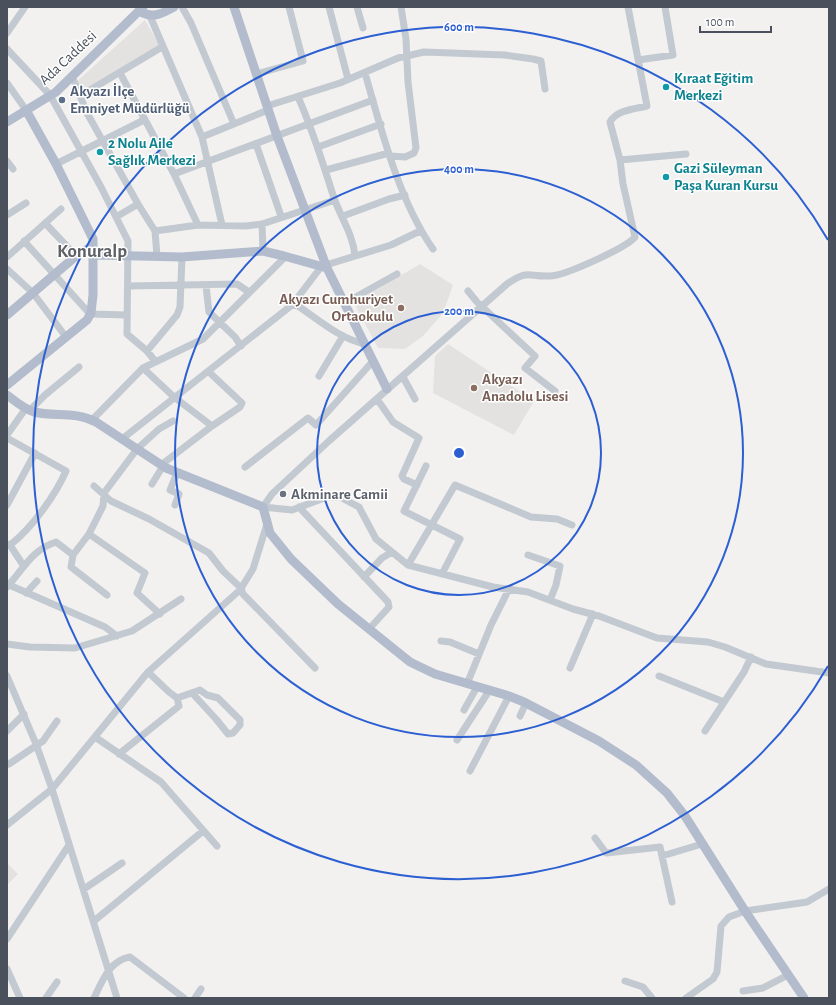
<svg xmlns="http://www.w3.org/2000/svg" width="836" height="1005" font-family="'Alegreya Sans',sans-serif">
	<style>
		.education { fill: #e3e2e1 }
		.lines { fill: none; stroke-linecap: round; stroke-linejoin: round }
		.minor { stroke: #c2c9d0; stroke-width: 7 }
		.major { stroke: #b3bccc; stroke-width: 9 }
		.ring { fill: none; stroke: #2c5fd1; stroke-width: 2 }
		.culture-dot { fill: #0f9aa8; stroke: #fff; stroke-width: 1.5 }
		.service-dot { fill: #5c6f8a; stroke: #fff; stroke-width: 1.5 }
		.education-dot { fill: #8d6e63; stroke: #fff; stroke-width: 1.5 }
		.worship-dot { fill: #6b7280; stroke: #fff; stroke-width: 1.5 }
		.labels { text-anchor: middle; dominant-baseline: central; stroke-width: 3; stroke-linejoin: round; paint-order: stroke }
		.street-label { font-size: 15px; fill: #4a515c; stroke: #fff }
		.culture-label { font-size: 15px; font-weight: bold; fill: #0d838f; stroke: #fff; text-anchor: start }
		.service-label { font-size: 15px; font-weight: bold; fill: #4e5e75; stroke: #fff; text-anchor: start }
		.education-label { font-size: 15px; font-weight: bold; fill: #785e54; stroke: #fff; text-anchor: end }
		.worship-label { font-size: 15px; font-weight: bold; fill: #5b616d; stroke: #fff; text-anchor: start }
		.district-label { font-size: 19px; font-weight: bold; fill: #5d6064; stroke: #fff }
		.centre { fill: #2c5fd1; stroke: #fff; stroke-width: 2 }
		.ring-label { font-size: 12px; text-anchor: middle; font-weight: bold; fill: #2c5fd1; stroke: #fff; stroke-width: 3; stroke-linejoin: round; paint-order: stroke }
	</style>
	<rect width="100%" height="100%" fill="#f2f1f0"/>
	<path class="education" d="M145,20L160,46L83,94L75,83Z
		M420,264L453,285L443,313L423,336L405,349L378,348L354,303Z
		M448,344L534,401L514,435L433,393L435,356Z
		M7,863L18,874L7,885Z"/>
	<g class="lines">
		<path class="minor" d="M182,7L191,23L234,124
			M329,7L348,79
			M357,7L363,28
			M628,7L647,106C634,109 617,110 610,122L620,160L623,184L635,237C626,248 564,276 550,276C527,277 529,269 507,284L330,440L272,494L263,507L292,510L327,497H340L359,507L376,539L408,565L493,587L528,592L573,609L599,616L657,638L708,642L725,647L766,664L829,673
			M150,16L202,137L222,225
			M7,33L25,7
			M7,49L50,95L101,187L128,241L127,334L147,351L155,361
			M638,60L673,55L665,7
			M120,73L174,174L198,225
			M365,73C381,129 399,201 433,249
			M256,74L303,61L289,7
			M72,76L87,113L138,204L155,231L157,256
			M7,83L26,110
			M80,96L162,47
			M298,97C313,130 323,164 334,198C341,218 353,234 355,256
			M267,106L340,83L398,58L424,52L505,55L533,59L541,61L545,89
			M202,137L268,110
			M256,144L281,216
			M318,147L381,124
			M390,156L405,157L414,153L416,148L408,82L406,39L401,7
			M620,160L686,154
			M7,161L13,169
			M56,164L144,120
			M326,170L389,153
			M174,174L373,100
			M7,215L26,203
			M343,216L389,199L405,195
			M116,217L138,204
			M45,223L76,256
			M262,224L263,251
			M155,231L198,225L246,226L262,224L335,200
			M24,241L90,314L127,315
			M7,257L61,209
			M326,265L391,245L420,231
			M7,269L33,293L66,337
			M129,286L237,284L249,292
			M206,286L209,312L235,337L241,346
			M468,291L477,302L535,356L525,368L555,391
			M345,303L397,274
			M292,305L298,306C319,320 340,339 365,344
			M147,351L177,315L180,307L182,257
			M143,368L174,397L212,426L240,407L242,403L209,372
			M319,376L343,336
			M403,377L415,399
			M377,399L393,422L419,438L402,476L404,479L417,485
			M30,410L45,395L79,367
			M92,420L143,368L203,339L286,256
			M7,435L26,408
			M7,438L66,471C55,496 31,529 10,545
			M122,439L292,305L321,267
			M161,465L212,426
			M426,466L404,511L460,539L442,574
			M245,467L308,418L316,425L373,361
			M152,484L163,466
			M94,486L111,501L149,519L209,553L223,571L241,588L243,594L315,668
			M7,505L35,453
			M175,505L179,494L170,490L177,473
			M299,507L388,602L389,607L369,629
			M89,534L145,573L137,593L160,614
			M7,544L10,545L23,565
			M528,555L560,566L556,585L550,600
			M408,565L455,485L531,517L557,519L572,525
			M364,577L382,558L392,552
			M7,584L105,627L117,636
			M7,587C23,570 31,550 56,542L73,555
			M26,593L37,581
			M107,595L71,567L73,555L89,534L103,506L104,493L137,449L159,429L173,421
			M441,641L450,642L479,654
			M7,644L30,647L75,648L132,631L181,599
			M570,668L593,614
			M148,672L169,692L177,698L200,690L207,695L218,698L240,720V725L233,733L228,734L216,719L193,694
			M7,676L36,744L52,789L117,998
			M659,676L724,702
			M467,684L491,625L509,589
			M464,710L477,687
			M520,716L526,703
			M7,731L24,714
			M705,731L744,672L751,657
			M95,737L161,782L217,846
			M457,740L489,691
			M119,754L179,706L177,698
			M9,764L43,741L57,721
			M470,771L509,696
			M7,825L52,789L148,672L240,590L253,569L267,524
			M595,838L606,853L660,847L672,902
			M662,856L702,844
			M84,889L122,863
			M94,921L203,831
			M7,939L69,845
			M7,969L20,998
			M625,981L643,987L652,998
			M743,991L763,988L788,975
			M46,998L57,982
			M94,998C102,981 110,960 130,957L184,998
			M195,998L201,989
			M686,998L713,979L717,972L721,926L729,917L745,911L807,902L829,889"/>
		<path class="major" d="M234,7L277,136L327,268L387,389
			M139,11C153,19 161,14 174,7
			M7,122L56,92L143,7
			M94,255L182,257L263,251L284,256L327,268
			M7,315L76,256L93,246
			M7,385L87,320L91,313L93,295V239L56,164L26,110
			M7,395C15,401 24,409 34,412C55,417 75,411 96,422L166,468L263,507L270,533L291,559L338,604L410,662L435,674L509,696L524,702L599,741L636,765L667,793L685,816L745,911L804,998"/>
	</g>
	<g class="ring">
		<circle cx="459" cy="453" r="142"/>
		<circle cx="459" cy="453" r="284"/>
		<path d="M828 666A426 426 0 1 1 828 240"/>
	</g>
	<g class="culture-dot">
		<circle cx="666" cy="87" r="4"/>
		<circle cx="100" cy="152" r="4"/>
		<circle cx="666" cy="177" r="4"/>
	</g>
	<circle class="service-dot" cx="62" cy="100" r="4"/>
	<g class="education-dot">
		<circle cx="401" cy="308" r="4"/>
		<circle cx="474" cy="388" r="4"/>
	</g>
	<circle class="worship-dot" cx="283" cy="494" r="4"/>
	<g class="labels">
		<g class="street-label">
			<text transform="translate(68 58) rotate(-43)">Ada Caddesi</text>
		</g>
		<g class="culture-label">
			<text x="674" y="78">Kıraat Eğitim<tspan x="674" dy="17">Merkezi</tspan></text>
			<text x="108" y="143">2 Nolu Aile<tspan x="108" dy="17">Sağlık Merkezi</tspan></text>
			<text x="674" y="168">Gazi Süleyman<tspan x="674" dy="17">Paşa Kuran Kursu</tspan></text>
		</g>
		<g class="service-label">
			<text x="70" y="91">Akyazı İlçe<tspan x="70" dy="17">Emniyet Müdürlüğü</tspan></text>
		</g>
		<g class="education-label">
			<text x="393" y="299">Akyazı Cumhuriyet<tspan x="393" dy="17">Ortaokulu</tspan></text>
			<text x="482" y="379" text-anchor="start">Akyazı<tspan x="482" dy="17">Anadolu Lisesi</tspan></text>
		</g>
		<g class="worship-label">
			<text x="291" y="494">Akminare Camii</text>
		</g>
		<g class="district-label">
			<text x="92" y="251">Konuralp</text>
		</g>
	</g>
	<circle cx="459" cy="453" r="6" class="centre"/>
	<g class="ring-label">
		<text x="459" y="31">600 m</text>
		<text x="459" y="173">400 m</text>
		<text x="459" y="315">200 m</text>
	</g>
	<rect width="836" height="1005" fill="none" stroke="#4a515c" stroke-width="16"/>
	<path d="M700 26v6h71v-6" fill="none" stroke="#4a515c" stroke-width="2"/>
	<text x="706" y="26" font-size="12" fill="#4a515c" stroke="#ffffff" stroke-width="3" paint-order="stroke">100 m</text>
</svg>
